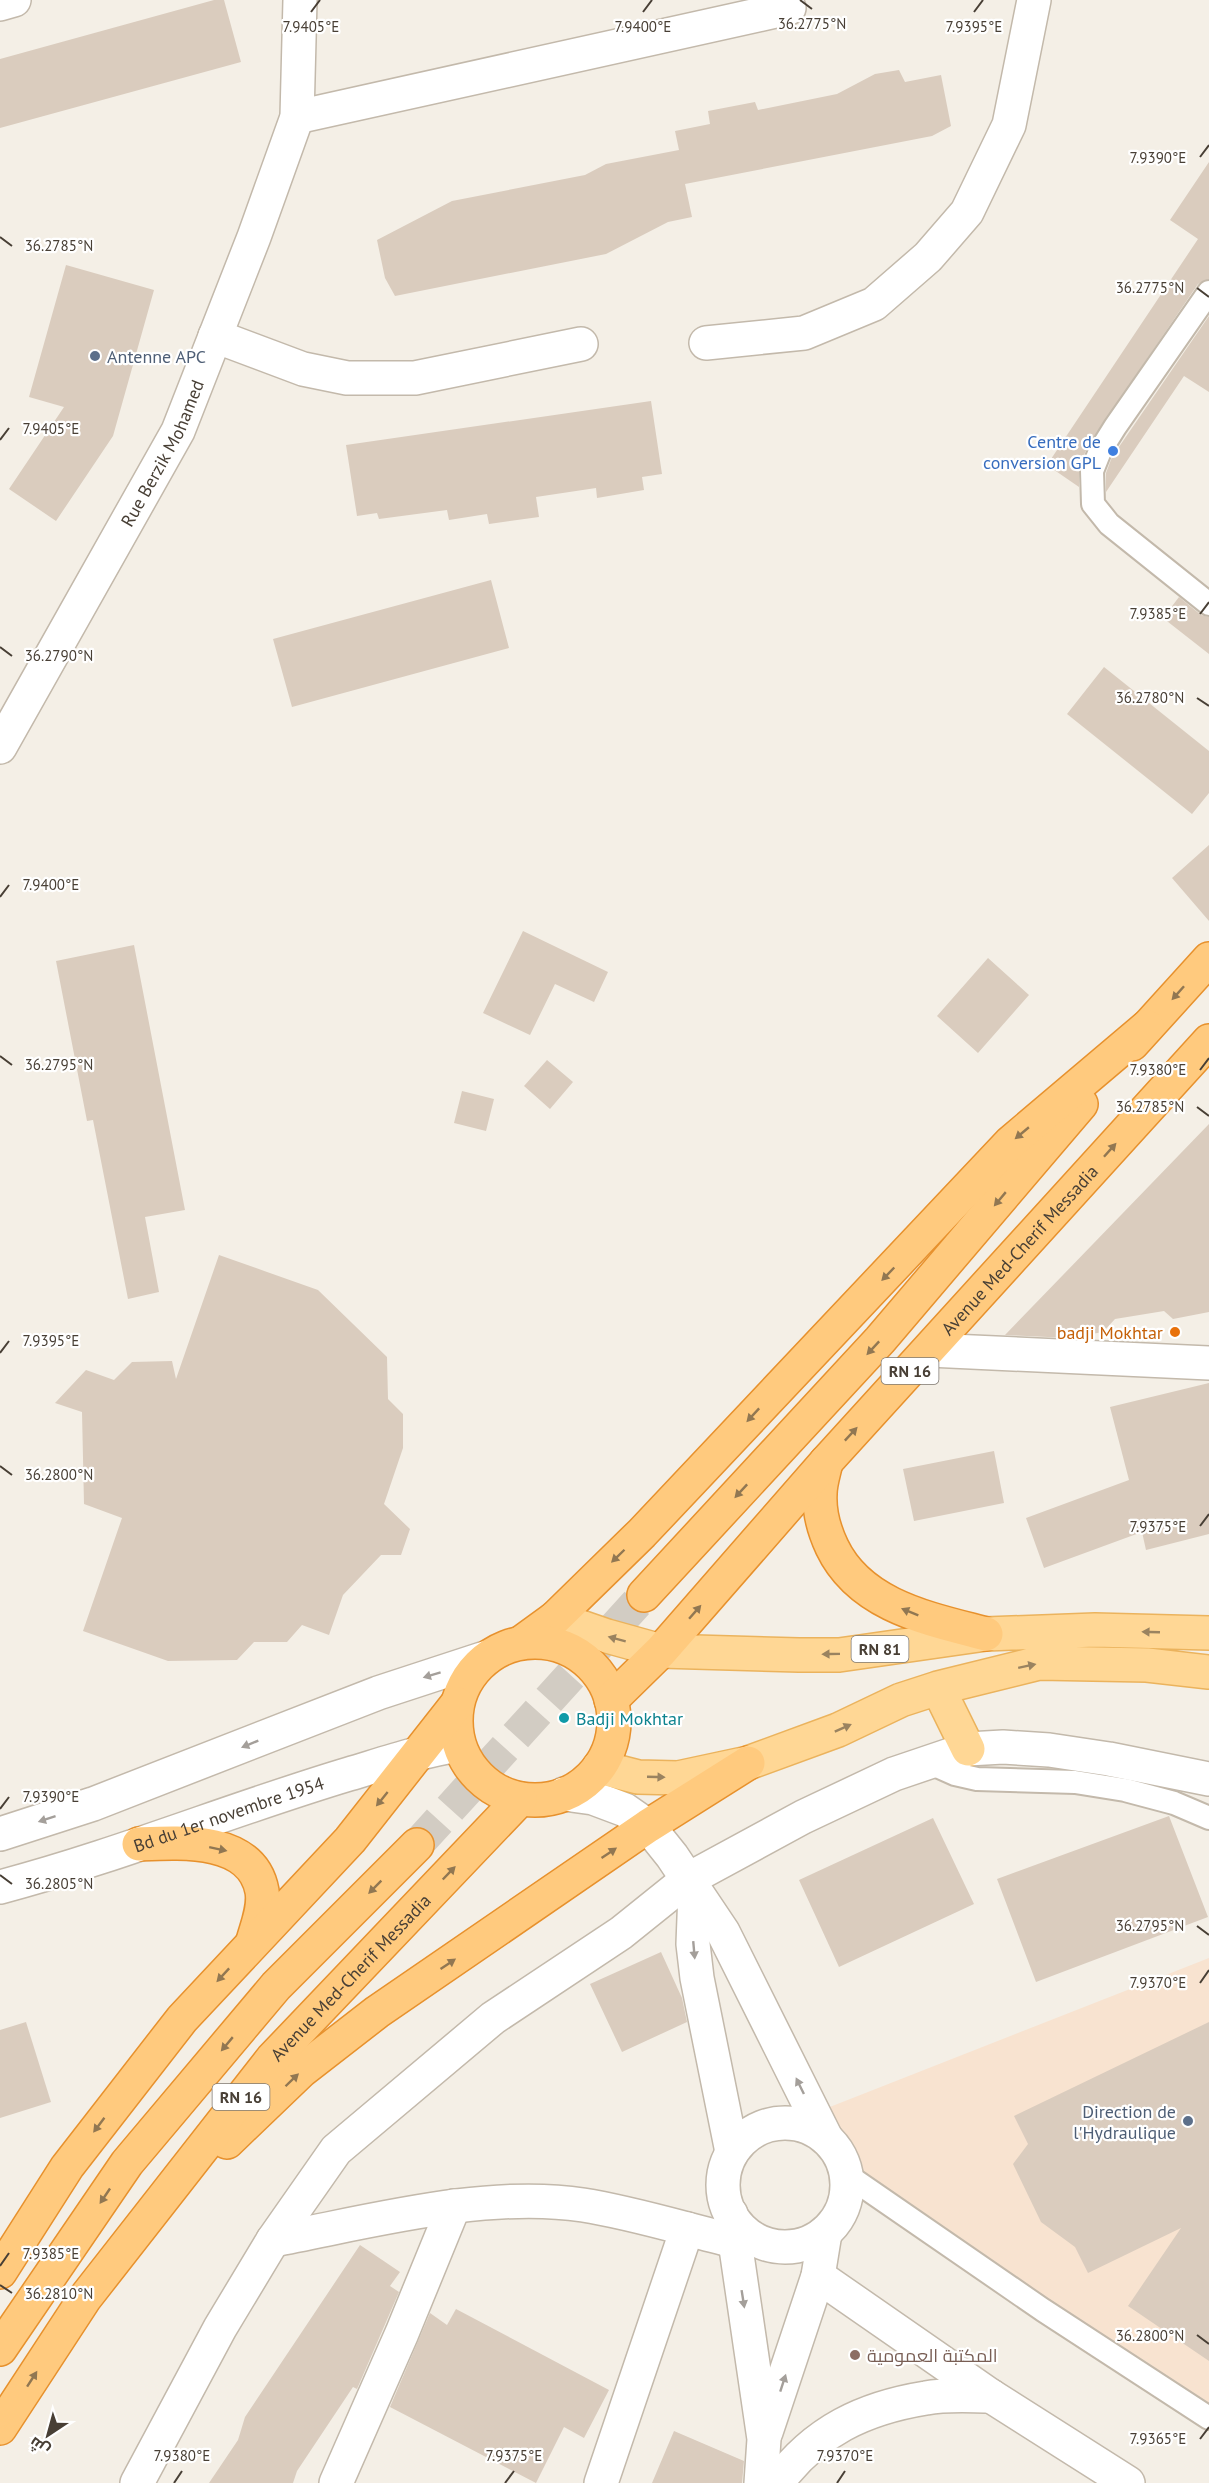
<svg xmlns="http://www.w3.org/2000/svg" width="1209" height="2483" font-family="'PT Sans',Cairo,sans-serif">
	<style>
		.commercial { fill: #f8e3d0 }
		.building { fill: #daccbe }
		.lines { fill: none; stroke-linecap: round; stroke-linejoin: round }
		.trunk-tunnel { stroke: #d2ccc3; stroke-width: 33; stroke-dasharray: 33 16; stroke-linecap: butt }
		.service-casing { stroke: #c3b9ab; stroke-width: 26 }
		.minor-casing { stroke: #c3b9ab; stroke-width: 36 }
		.tertiary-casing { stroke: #c3b9ab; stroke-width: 36 }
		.primary-casing { stroke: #ebb35d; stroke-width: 36 }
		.trunk-casing { stroke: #e7912d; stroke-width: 36 }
		.service { stroke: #fff; stroke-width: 22 }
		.minor { stroke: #fff; stroke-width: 33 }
		.tertiary { stroke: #fff; stroke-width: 33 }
		.primary { stroke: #ffd795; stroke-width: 33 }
		.trunk { stroke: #ffca7e; stroke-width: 33 }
		.oneway { fill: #917752 }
		.oneway2 { fill: #9a8360 }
		.oneway3 { fill: #a49f9a }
		.ticks { fill: none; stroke: #483f35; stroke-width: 2 }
		.service-dot { fill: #5c6f8a; stroke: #fff; stroke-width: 2 }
		.shop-dot { fill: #3f7fe0; stroke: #fff; stroke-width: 2 }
		.food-dot { fill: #e8710a; stroke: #fff; stroke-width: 2 }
		.culture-dot { fill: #0f9aa8; stroke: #fff; stroke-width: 2 }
		.education-dot { fill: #8d6e63; stroke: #fff; stroke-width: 2 }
		.labels { text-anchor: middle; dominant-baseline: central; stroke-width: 4.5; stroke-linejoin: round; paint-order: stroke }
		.shield { fill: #fff; stroke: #7f7972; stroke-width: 1.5 }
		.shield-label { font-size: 16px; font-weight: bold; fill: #483f35 }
		.service-label { font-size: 18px; fill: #4e5e75; stroke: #fff; text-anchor: start }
		.shop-label { font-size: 18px; fill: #366cbe; stroke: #fff; text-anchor: end }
		.street-label { font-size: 18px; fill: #483f35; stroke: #fff }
		.food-label { font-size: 18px; fill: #c56008; stroke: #fff; text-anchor: end }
		.culture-label { font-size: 18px; fill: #0d838f; stroke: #fff; text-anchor: start }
		.education-label { font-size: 18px; fill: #785e54; stroke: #fff; text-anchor: start }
		.ticks-label { font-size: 15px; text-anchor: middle; fill: #483f35; stroke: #fff; stroke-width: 4.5; stroke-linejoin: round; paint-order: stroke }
	</style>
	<rect width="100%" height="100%" fill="#f4efe6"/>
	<path class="commercial" d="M1209,1958V2411L826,2167L812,2114Z"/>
	<path class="building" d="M214,0H224L241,62L0,128V59Z
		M899,70L905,82L941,75L951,126L932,136L685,184L692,217L668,222L606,254L395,296L385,278L377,240L452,201L585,175L606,164L679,150L675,131L710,124L708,111L755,102L758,110L837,94L875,74Z
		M1209,162V279L1198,284L1089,444L1079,466V487L1047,465L1198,239L1170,220Z
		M66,265L154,290L113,436L56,521L9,489L64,407L29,397Z
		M1209,316V392L1184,376L1106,492V473L1112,457Z
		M651,401L662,474L642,477L644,490L597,498L596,488L536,497L539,517L489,524L487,514L449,520L447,510L379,519L377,513L357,516L346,445Z
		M491,580L509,648L292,707L273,639Z
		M1179,597L1201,615L1209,617V654L1163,618Z
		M1104,667L1209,751V793L1192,814L1067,714Z
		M1209,845V921L1172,878Z
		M523,931L608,972L594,1002L555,984L530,1035L483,1013Z
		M134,945L185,1210L145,1217L159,1292L128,1299L93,1120L87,1121L56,961Z
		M988,958L1029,995L978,1053L937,1016Z
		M547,1060L573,1082L550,1109L524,1086Z
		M462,1091L494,1099L486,1131L454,1123Z
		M1209,1124V1312L1173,1319L1164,1311L1115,1319L1103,1332L1069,1338L1005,1335Z
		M219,1255L318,1290L387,1357L388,1399L403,1414V1448L384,1504L410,1529L401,1555H381L343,1595L329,1635L302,1625L287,1642H254L237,1660L168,1661L83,1631L122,1518L84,1504L82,1412L55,1403L86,1370L114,1380L132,1362L172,1361L176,1379Z
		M1209,1383V1534L1146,1550L1142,1532L1044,1568L1026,1518L1129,1480L1110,1407Z
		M994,1451L1004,1503L914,1521L903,1469Z
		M1169,1816L1208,1917L1036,1982L997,1879Z
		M933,1818L974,1904L839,1967L799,1880Z
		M661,1952L682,1998L687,2022L622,2052L590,1984Z
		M26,2022L51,2102L0,2118V2030Z
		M1209,2022V2361L1128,2306L1181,2228L1088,2273L1075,2247L1041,2222L1013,2164L1028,2144L1014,2116Z
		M360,2245L400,2272L390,2286L399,2292L357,2389L353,2387L297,2471L293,2483H209L238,2440L245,2417Z
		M456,2309L609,2390L584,2438L564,2427L536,2483L390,2407L430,2313L447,2325Z
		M674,2431L744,2461L742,2483H652Z"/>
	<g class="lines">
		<path class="trunk-tunnel" d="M417,1845L644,1595"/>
		<defs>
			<path id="service" d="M1209,292L1115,427L1100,451L1092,471L1093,504L1109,524L1209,604
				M928,1762L955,1774L977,1779L1075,1782L1125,1790L1174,1803L1209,1818
				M847,2175L1043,2310L1209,2418"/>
			<g id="minor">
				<path d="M0,4L14,0"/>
				<path d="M297,117L789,8"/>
				<path d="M215,336L303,369L347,378H415L581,344"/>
				<path d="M706,343L804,333L874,304L928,257L967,212L1009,125L1034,0"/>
				<path id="s1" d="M0,747L178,431L254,237L297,117L300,0"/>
				<path d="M929,1350L1209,1363"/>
				<path d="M273,2240C369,2222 486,2190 583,2205C634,2213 684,2229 734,2241"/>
				<path d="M818,2276L991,2396L1128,2483"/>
				<path d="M137,2483L220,2328L273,2240L336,2150L493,2018L621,1933L687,1880L803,1817L894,1774L968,1749L1003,1747L1049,1750L1109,1759L1209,1779"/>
				<path d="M336,2483L402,2333L454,2206"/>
				<path d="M601,2483L687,2229"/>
			</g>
			<g id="tertiary">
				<path d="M564,1794L593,1798L625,1810L648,1826L672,1856L723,1932L826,2138"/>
				<path d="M0,1834L93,1804L378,1693L488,1657"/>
				<path id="s2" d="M0,1887C118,1856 232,1809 349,1774C386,1763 421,1751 459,1745"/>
				<path d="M695,1892L693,1944L697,1978L732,2152"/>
				<circle cx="785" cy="2185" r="62"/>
				<path d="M731,2214L764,2439L761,2483"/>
				<path d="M766,2432L818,2276L825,2233"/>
				<path d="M777,2483C815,2431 864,2408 926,2398C947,2394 970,2396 991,2396"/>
			</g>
			<path id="primary" d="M555,1618L607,1636L661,1651L799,1655H839L986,1634L1095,1630L1209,1633
				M938,1688L968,1749
				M599,1767L638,1777L678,1778L748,1763L838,1730L901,1700L938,1688L1039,1663L1147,1665L1209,1672"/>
			<g id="trunk">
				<path d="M1132,1044L1209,959"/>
				<path d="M826,1462C824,1472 820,1483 820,1494C819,1513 824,1530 832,1547C860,1606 929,1619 986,1634"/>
				<path d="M644,1595L880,1340L1081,1104"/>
				<path d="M522,1642L555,1618L642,1533L1010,1143L1147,1027"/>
				<circle cx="535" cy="1721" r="79"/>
				<path id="s3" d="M611,1700L661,1651L826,1462L1209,1041"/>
				<path d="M139,1844C180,1842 252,1837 262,1891C265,1908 257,1926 253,1941"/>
				<path d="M227,2142L301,2071L377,2012L648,1826L748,1763"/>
				<path d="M0,2272L67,2167L182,2019L350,1840L457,1704"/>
				<path d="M0,2349L127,2163L276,1986L417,1845"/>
				<path id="s4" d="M0,2428L85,2298L272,2059L520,1799"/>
			</g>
		</defs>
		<use href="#service" class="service-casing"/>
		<use href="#minor" class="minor-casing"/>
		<use href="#tertiary" class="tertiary-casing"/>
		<use href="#primary" class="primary-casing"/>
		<use href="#trunk" class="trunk-casing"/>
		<use href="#service" class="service"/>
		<use href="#minor" class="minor"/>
		<use href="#tertiary" class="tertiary"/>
		<use href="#primary" class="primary"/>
		<use href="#trunk" class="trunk"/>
	</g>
	<defs><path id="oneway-solid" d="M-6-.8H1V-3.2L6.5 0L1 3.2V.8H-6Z" transform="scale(1.5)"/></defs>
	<g class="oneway">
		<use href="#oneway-solid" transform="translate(1178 993) rotate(132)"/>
		<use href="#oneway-solid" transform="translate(1022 1133) rotate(140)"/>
		<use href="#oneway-solid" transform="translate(1110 1150) rotate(-48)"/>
		<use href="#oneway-solid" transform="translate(1000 1199) rotate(130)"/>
		<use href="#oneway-solid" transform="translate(888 1274) rotate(134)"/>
		<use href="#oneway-solid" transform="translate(873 1348) rotate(133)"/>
		<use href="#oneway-solid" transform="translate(753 1415) rotate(133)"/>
		<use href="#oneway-solid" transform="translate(851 1434) rotate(-47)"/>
		<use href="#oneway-solid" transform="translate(741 1491) rotate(133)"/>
		<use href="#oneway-solid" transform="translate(618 1556) rotate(136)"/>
		<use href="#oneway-solid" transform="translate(695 1612) rotate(-49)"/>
		<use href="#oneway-solid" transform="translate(910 1612) rotate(-158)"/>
		<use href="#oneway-solid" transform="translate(382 1799) rotate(129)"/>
		<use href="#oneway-solid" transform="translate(218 1849) rotate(12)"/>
		<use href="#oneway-solid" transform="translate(609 1853) rotate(-34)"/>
		<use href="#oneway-solid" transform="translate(449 1873) rotate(-46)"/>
		<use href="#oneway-solid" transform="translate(375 1887) rotate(135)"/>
		<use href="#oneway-solid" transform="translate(448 1964) rotate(-34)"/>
		<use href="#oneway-solid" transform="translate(223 1975) rotate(133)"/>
		<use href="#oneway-solid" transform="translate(227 2044) rotate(130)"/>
		<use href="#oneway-solid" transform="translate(292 2080) rotate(-44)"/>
		<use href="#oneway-solid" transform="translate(99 2125) rotate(127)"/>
		<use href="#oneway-solid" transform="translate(105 2196) rotate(124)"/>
		<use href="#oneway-solid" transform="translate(32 2379) rotate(-57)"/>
	</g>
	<g class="oneway2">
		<use href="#oneway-solid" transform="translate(1151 1632) rotate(-178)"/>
		<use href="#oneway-solid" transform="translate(617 1639) rotate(-165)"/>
		<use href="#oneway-solid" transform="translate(831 1654) rotate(179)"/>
		<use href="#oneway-solid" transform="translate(1027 1666) rotate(-12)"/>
		<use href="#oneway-solid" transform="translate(843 1728) rotate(-24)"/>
		<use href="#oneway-solid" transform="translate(656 1777) rotate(2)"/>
	</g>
	<g class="oneway3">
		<use href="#oneway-solid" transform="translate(432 1675) rotate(163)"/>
		<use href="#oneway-solid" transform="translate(250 1744) rotate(158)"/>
		<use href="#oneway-solid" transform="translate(47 1819) rotate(162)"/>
		<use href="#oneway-solid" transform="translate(694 1950) rotate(85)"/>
		<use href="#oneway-solid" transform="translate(800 2086) rotate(-116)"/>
		<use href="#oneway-solid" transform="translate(743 2299) rotate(81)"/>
		<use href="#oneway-solid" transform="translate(783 2383) rotate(-72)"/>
	</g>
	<path class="ticks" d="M800,0L812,9M311,12L320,0M643,12L652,0M974,12L983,0M1200,157L1209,145M0,237L12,246M1197,288L1209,297M0,440L9,428M1200,614L1209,602M0,647L12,656M1197,698L1209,706M0,897L9,885M0,1056L12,1065M1200,1070L1209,1058M1197,1107L1209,1116M0,1353L9,1341M0,1466L12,1475M1200,1526L1209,1514M0,1809L9,1797M0,1875L12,1884M1197,1926L1209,1935M1200,1983L1209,1970M0,2266L9,2253M0,2285L12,2293M1197,2335L1209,2344M1200,2439L1209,2427M174,2483L182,2471M505,2483L514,2471M837,2483L845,2471"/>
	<g class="service-dot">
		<circle cx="95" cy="356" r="6"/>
		<circle cx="1188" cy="2121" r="6"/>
	</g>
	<circle class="shop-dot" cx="1113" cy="451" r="6"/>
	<circle class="food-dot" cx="1175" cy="1332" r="6"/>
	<circle class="culture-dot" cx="564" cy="1718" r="6"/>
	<circle class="education-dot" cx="855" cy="2355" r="6"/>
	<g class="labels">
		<g class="shield">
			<rect x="881.5" y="1358" width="57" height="26" rx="4.5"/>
			<rect x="851.5" y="1636" width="57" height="26" rx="4.5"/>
			<rect x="212.5" y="2084" width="57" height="26" rx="4.5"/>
		</g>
		<g class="shield-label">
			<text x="910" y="1371">RN 16</text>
			<text x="880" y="1649">RN 81</text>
			<text x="241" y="2097">RN 16</text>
		</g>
		<g class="service-label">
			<text x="107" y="356">Antenne APC</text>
			<text x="1176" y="2111" text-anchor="end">Direction de<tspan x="1176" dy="21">l'Hydraulique</tspan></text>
		</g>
		<g class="shop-label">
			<text x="1101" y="441">Centre de<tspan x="1101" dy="21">conversion GPL</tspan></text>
		</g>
		<g class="street-label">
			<text stroke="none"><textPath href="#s1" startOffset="336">Rue Berzik Mohamed</textPath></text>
			<text stroke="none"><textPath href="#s3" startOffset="608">Avenue Med-Cherif Messadia</textPath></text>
			<text stroke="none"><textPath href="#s2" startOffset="240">Bd du 1er novembre 1954</textPath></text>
			<text stroke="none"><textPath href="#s4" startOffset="572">Avenue Med-Cherif Messadia</textPath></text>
		</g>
		<g class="food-label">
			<text x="1163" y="1332">badji Mokhtar</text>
		</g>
		<g class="culture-label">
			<text x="576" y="1718">Badji Mokhtar</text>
		</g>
		<g class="education-label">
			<text x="867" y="2355">المكتبة العمومية</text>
		</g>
	</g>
	<g class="ticks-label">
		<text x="812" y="29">36.2775°N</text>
		<text x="643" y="32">7.9400°E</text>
		<text x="974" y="32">7.9395°E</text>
		<text x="311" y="32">7.9405°E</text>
		<text x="1158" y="163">7.9390°E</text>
		<text x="59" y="251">36.2785°N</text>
		<text x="1150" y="293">36.2775°N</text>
		<text x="51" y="434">7.9405°E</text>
		<text x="1158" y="619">7.9385°E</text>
		<text x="59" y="661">36.2790°N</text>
		<text x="1150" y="703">36.2780°N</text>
		<text x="51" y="890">7.9400°E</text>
		<text x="59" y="1070">36.2795°N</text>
		<text x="1158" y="1075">7.9380°E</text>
		<text x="1150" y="1112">36.2785°N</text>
		<text x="51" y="1346">7.9395°E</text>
		<text x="59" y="1480">36.2800°N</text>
		<text x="1158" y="1532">7.9375°E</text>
		<text x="51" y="1802">7.9390°E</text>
		<text x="59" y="1889">36.2805°N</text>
		<text x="1150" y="1931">36.2795°N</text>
		<text x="1158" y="1988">7.9370°E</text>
		<text x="51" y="2259">7.9385°E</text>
		<text x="59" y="2299">36.2810°N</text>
		<text x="1150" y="2341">36.2800°N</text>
		<text x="1158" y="2444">7.9365°E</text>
		<text x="182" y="2461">7.9380°E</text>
		<text x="514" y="2461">7.9375°E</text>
		<text x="845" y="2461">7.9370°E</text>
	</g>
	<g transform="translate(48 2435) rotate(216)" stroke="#ffffff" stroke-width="4.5" paint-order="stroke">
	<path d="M0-4.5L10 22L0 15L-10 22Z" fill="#483f35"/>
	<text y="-9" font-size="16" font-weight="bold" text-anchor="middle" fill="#483f35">ش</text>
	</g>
</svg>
